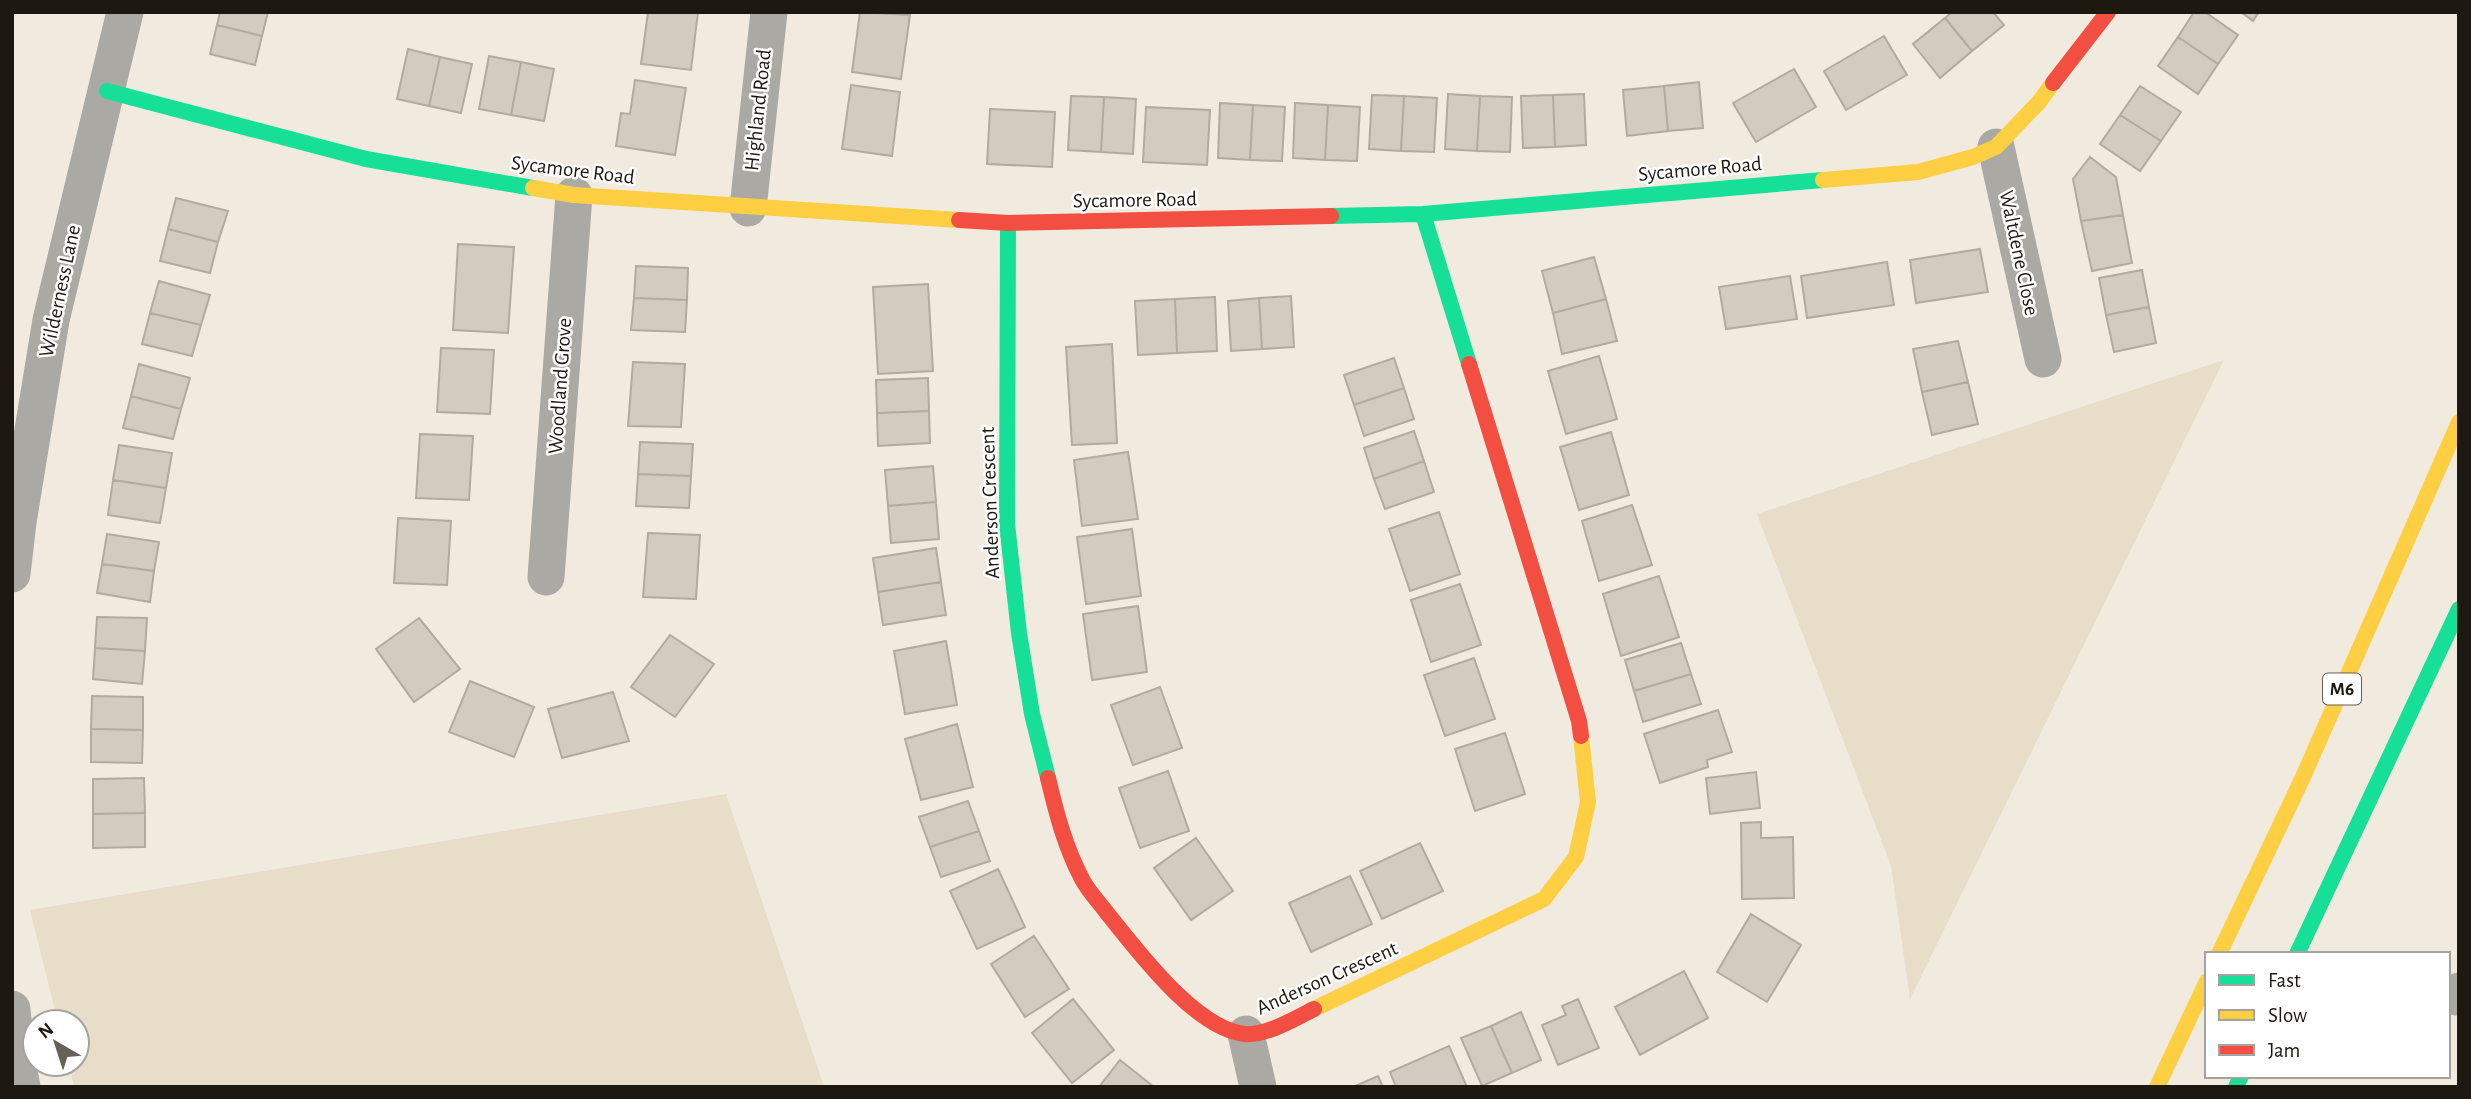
<svg xmlns="http://www.w3.org/2000/svg" width="2471" height="1099" font-family="'Alegreya Sans',sans-serif">
	<style>
		.green { fill: #e8ddc9 }
		.building { fill: #d2cbc0; stroke: #b0aba1; stroke-width: 2 }
		.lines { fill: none; stroke-linecap: round; stroke-linejoin: round }
		.street { stroke: #aba9a4; stroke-width: 37 }
		.fast { stroke: #16e098; stroke-width: 16 }
		.slow { stroke: #ffcf43; stroke-width: 16 }
		.jam { stroke: #f24e42; stroke-width: 16 }
		.labels { text-anchor: middle; dominant-baseline: central; stroke-width: 5; stroke-linejoin: round; paint-order: stroke }
		.shield { fill: #fff; stroke: #615e58; stroke-width: 2 }
		.shield-label { font-size: 19px; font-weight: bold; fill: #1d1911 }
		.street-label { font-size: 21px; fill: #1d1911; stroke: #fff }
	</style>
	<rect width="100%" height="100%" fill="#f1ebdf"/>
	<path class="green" d="M2224,360L1910,999L1891,866L1757,514Z
		M726,794L824,1087H74L69,1064H77V1022H58L30,910Z"/>
	<path class="building" d="M220,12H268L262,36L217,25Z
		M648,12H698L691,70L641,64Z
		M860,12L910,15L901,79L852,72Z
		M1952,12H1993L2004,25L1972,51L1945,18Z
		M2194,12H2205L2238,35L2218,64L2178,37Z
		M2241,12H2259L2253,21Z
		M1945,18L1972,51L1940,78L1913,44Z
		M217,25L262,36L255,65L210,54Z
		M1884,36L1907,75L1846,110L1824,71Z
		M2178,37L2218,64L2198,94L2158,66Z
		M408,49L440,57L429,106L397,99Z
		M489,56L521,62L511,115L479,109Z
		M440,57L472,64L461,113L429,106Z
		M521,62L554,69L544,121L511,115Z
		M1794,69L1816,107L1756,142L1733,103Z
		M635,80L686,88L675,155L616,146L621,113L630,114Z
		M1699,82L1703,128L1668,131L1664,86Z
		M851,85L900,92L892,156L842,149Z
		M1664,86L1668,131L1627,136L1623,90Z
		M2140,86L2181,112L2161,141L2120,115Z
		M1448,94L1480,96L1477,151L1445,149Z
		M1584,94L1586,145L1555,147L1553,95Z
		M1372,95L1404,96L1401,151L1369,149Z
		M1553,95L1555,147L1523,148L1521,96Z
		M1071,96L1104,97L1101,152L1068,150Z
		M1404,96L1437,98L1434,152L1401,151Z
		M1480,96L1512,97L1510,152L1477,151Z
		M1104,97L1136,99L1133,154L1101,152Z
		M1220,103L1253,105L1250,160L1218,158Z
		M1295,103L1328,105L1325,160L1293,158Z
		M1253,105L1285,107L1282,161L1250,160Z
		M1328,105L1360,107L1357,161L1325,160Z
		M1146,107L1210,110L1207,165L1143,162Z
		M990,109L1055,112L1052,167L987,164Z
		M2120,115L2161,141L2140,171L2100,144Z
		M2090,157L2116,177L2123,215L2081,221L2073,179Z
		M176,198L228,211L218,242L168,229Z
		M2123,215L2132,263L2092,271L2081,221Z
		M168,229L218,242L210,273L160,261Z
		M458,244L514,247L508,333L453,330Z
		M1980,249L1988,292L1916,303L1910,260Z
		M1594,257L1606,299L1553,313L1542,271Z
		M1887,262L1894,305L1807,318L1801,276Z
		M636,266L688,268L687,300L634,298Z
		M2142,270L2149,307L2106,315L2099,278Z
		M1790,276L1797,319L1726,329L1719,287Z
		M159,281L210,295L201,325L150,313Z
		M928,284L933,371L878,374L873,287Z
		M1291,296L1294,347L1262,349L1259,298Z
		M1215,297L1217,351L1177,353L1175,299Z
		M634,298L687,300L685,332L631,330Z
		M1259,298L1262,349L1231,351L1228,301Z
		M1175,299L1177,353L1138,355L1135,301Z
		M1606,299L1617,341L1562,354L1553,313Z
		M2149,307L2156,343L2114,352L2106,315Z
		M150,313L201,325L192,356L142,344Z
		M1958,341L1968,382L1922,392L1913,349Z
		M1112,344L1117,443L1072,445L1066,347Z
		M441,348L494,350L490,414L437,412Z
		M1599,356L1617,419L1566,434L1548,371Z
		M1394,358L1404,388L1354,405L1344,375Z
		M633,362L685,364L681,427L628,426Z
		M139,364L190,378L181,409L131,396Z
		M928,378L929,411L877,413L876,380Z
		M1968,382L1978,424L1932,435L1922,392Z
		M1404,388L1414,419L1364,436L1354,405Z
		M131,396L181,409L173,439L123,428Z
		M929,411L930,443L878,446L877,413Z
		M1414,431L1424,461L1374,479L1364,448Z
		M1611,432L1629,495L1579,510L1560,447Z
		M420,434L473,436L469,500L416,498Z
		M640,442L693,444L691,476L638,474Z
		M119,445L172,453L166,488L113,480Z
		M1128,452L1138,519L1082,526L1074,460Z
		M1424,461L1434,492L1385,509L1374,479Z
		M933,466L936,502L888,506L885,470Z
		M638,474L691,476L689,508L636,506Z
		M113,480L166,488L160,523L108,515Z
		M936,502L939,539L891,543L888,506Z
		M1632,505L1652,565L1599,581L1582,521Z
		M1439,512L1460,574L1410,591L1389,529Z
		M398,518L451,521L447,585L394,583Z
		M1132,529L1141,596L1086,604L1077,537Z
		M648,533L700,535L696,599L643,597Z
		M107,534L159,542L154,571L102,564Z
		M936,548L941,582L878,592L873,558Z
		M102,564L154,571L150,602L97,593Z
		M1659,576L1679,637L1621,656L1603,594Z
		M941,582L946,615L883,625L878,592Z
		M1460,584L1481,645L1431,662L1411,600Z
		M1138,606L1147,672L1092,680L1083,614Z
		M97,617L147,618L145,651L95,648Z
		M419,618L460,669L414,702L376,649Z
		M670,635L714,664L675,717L631,687Z
		M946,641L957,705L905,714L894,651Z
		M1681,643L1691,674L1634,691L1625,660Z
		M95,648L145,651L142,684L93,679Z
		M1474,658L1495,719L1445,736L1424,675Z
		M1691,674L1701,704L1643,722L1634,691Z
		M470,681L534,707L514,757L449,732Z
		M1160,687L1182,748L1133,765L1111,705Z
		M613,692L629,741L562,758L548,709Z
		M92,696L143,697V730L91,729Z
		M1718,710L1732,752L1707,760L1708,767L1660,783L1644,734Z
		M957,724L973,787L921,800L905,739Z
		M91,729L143,730L142,763L91,762Z
		M1505,733L1525,794L1475,811L1455,749Z
		M1168,771L1189,831L1140,848L1119,788Z
		M1756,772L1760,808L1710,814L1706,778Z
		M144,778L145,813L93,814V779Z
		M968,801L979,831L930,847L919,817Z
		M145,813V847L93,848V814Z
		M1761,822V838L1793,837L1794,898L1742,899L1741,823Z
		M979,831L990,861L941,877L930,847Z
		M1196,838L1233,891L1191,920L1154,868Z
		M1420,843L1443,891L1382,919L1360,871Z
		M998,869L1025,927L977,949L950,891Z
		M1350,876L1372,924L1311,952L1289,903Z
		M1751,914L1801,945L1767,1002L1717,972Z
		M1034,936L1069,989L1025,1017L991,964Z
		M1684,971L1708,1018L1640,1055L1615,1007Z
		M1073,999L1114,1050L1072,1083L1032,1033Z
		M1578,999L1599,1048L1558,1065L1542,1025L1566,1015L1562,1006Z
		M1521,1012L1541,1060L1512,1073L1491,1026Z
		M1491,1026L1512,1073L1482,1086L1461,1038Z
		M1449,1046L1467,1087H1396L1390,1072Z
		M1120,1060L1154,1087H1099Z
		M1378,1076L1383,1087H1353Z"/>
	<g class="lines">
		<path class="street" d="M1996,147L2043,359
			M748,208L769,12
			M12,574L18,522L51,320L125,12
			M546,577L574,195
			M2456,997L2459,991
			M12,1009L16,1057L22,1087
			M1246,1034L1258,1087"/>
		<path class="fast" d="M107,91L366,159L533,188
			M1423,214L1469,364
			M1331,216L1423,214L1823,180
			M1008,223L1007,524L1019,633L1032,714L1048,778
			M2297,954L2459,609
			M2236,1087L2241,1076"/>
		<path class="slow" d="M1823,180L1918,172L1973,157L1996,147L2039,102L2053,83
			M533,188L574,195L959,220
			M2219,954L2303,777L2459,422
			M1314,1009L1544,899L1576,857L1588,802L1581,736
			M2157,1087L2207,981"/>
		<path class="jam" d="M2053,83L2108,12
			M959,220L1008,223L1331,216
			M1469,364L1579,721L1581,736
			M1048,778C1056,812 1065,847 1082,879C1088,891 1099,902 1107,913C1137,950 1195,1029 1245,1034C1266,1036 1296,1018 1314,1009"/>
	</g>
	<g class="labels">
		<rect class="shield" x="2323" y="673.5" width="38" height="31" rx="5"/>
		<g class="shield-label">
			<text x="2342" y="689">M6</text>
		</g>
		<g class="street-label">
			<text transform="translate(758 110) rotate(-84)">Highland Road</text>
			<text transform="translate(1700 169) rotate(-5)">Sycamore Road</text>
			<text transform="translate(573 170) rotate(7)">Sycamore Road</text>
			<text transform="translate(1135 200) rotate(-1)">Sycamore Road</text>
			<text transform="translate(2019 253) rotate(78)">Waltdene Close</text>
			<text transform="translate(60 291) rotate(-78)">Wilderness Lane</text>
			<text transform="translate(560 386) rotate(-86)">Woodland Grove</text>
			<text transform="translate(990 503) rotate(-92)">Anderson Crescent</text>
			<text transform="translate(1327 978) rotate(-24)">Anderson Crescent</text>
		</g>
	</g>
	<rect width="2471" height="1099" fill="none" stroke="#1d1911" stroke-width="28"/>
	<rect x="2205" y="952" width="245" height="126" fill="#ffffff" stroke="#a5a3a0" stroke-width="2"/>
	<rect x="2219" y="975" width="35" height="10" fill="#16e098" stroke="#a5a3a0" stroke-width="2"/>
	<text x="2268" y="987" font-size="21" fill="#1d1911">Fast</text>
	<rect x="2219" y="1010" width="35" height="10" fill="#ffcf43" stroke="#a5a3a0" stroke-width="2"/>
	<text x="2268" y="1022" font-size="21" fill="#1d1911">Slow</text>
	<rect x="2219" y="1045" width="35" height="10" fill="#f24e42" stroke="#a5a3a0" stroke-width="2"/>
	<text x="2268" y="1057" font-size="21" fill="#1d1911">Jam</text>
	<g transform="translate(56 1043) rotate(321)"><circle r="33" fill="#ffffff" stroke="#a5a3a0" stroke-width="2"/>
	<path d="M0-5L12 26L0 18L-12 26Z" fill="#676259"/>
	<text y="-10" font-size="19" font-weight="bold" text-anchor="middle" fill="#1d1911">N</text>
	</g>
</svg>
